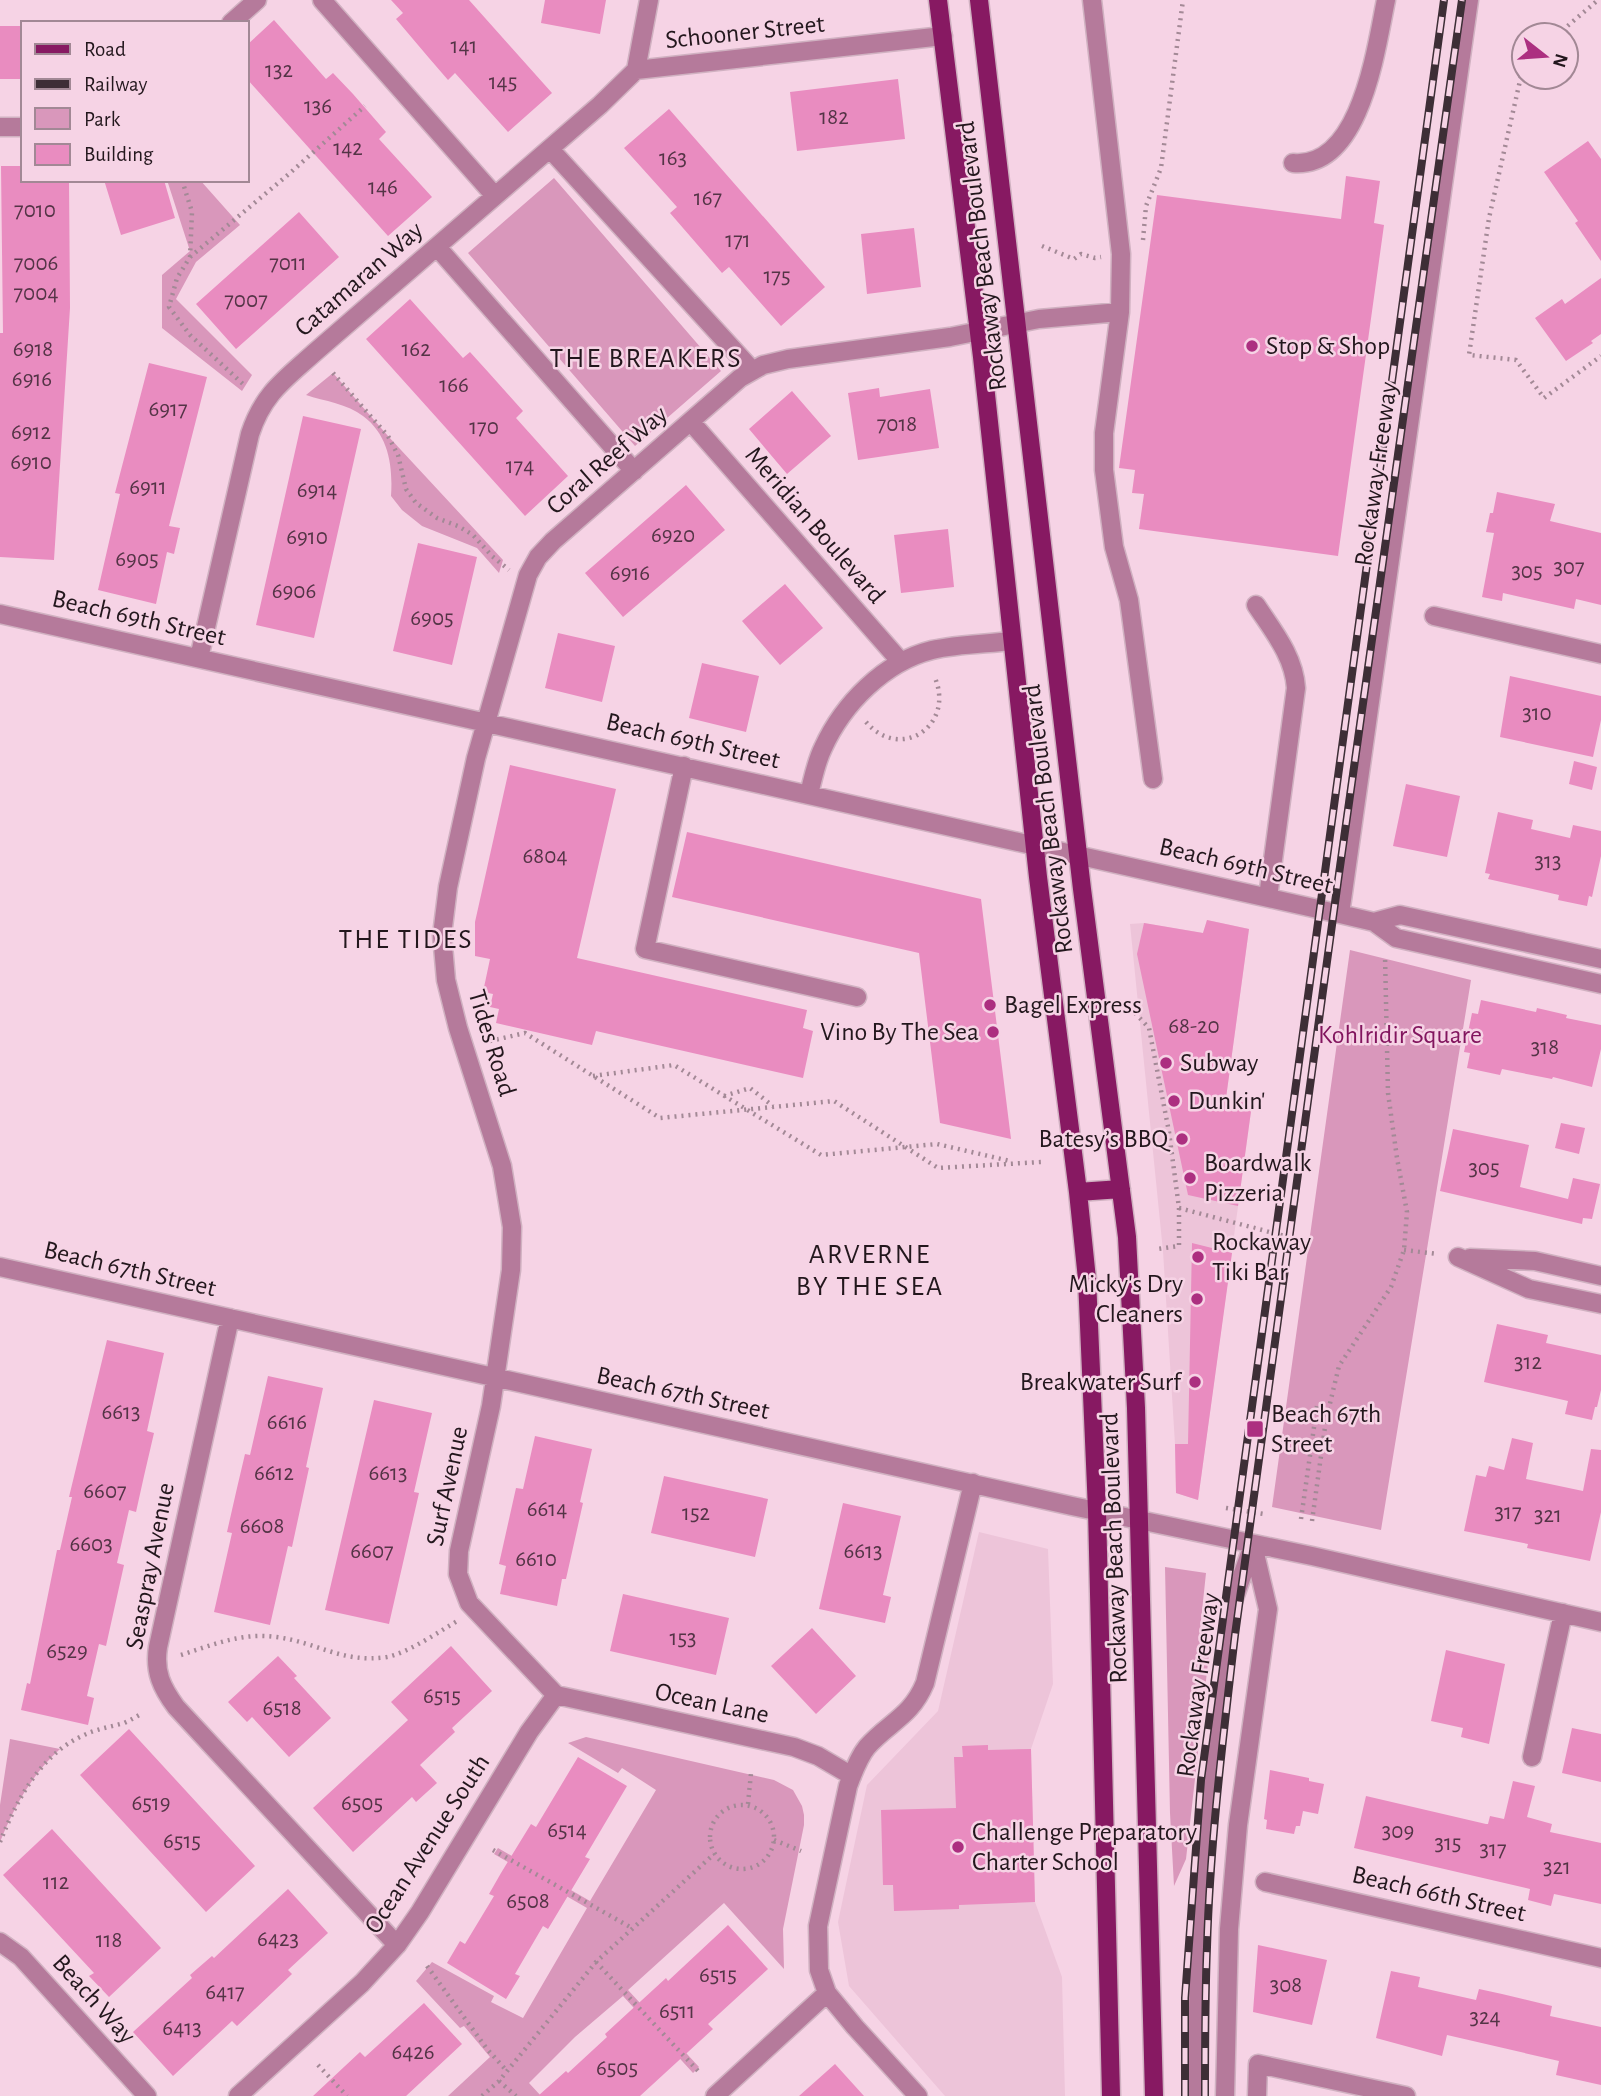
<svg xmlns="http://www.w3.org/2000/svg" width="1601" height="2096" font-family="'Alegreya Sans',sans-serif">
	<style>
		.built { fill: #edc4d9 }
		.green { fill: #d997bb }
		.building { fill: #e98cc0 }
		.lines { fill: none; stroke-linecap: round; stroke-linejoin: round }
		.minor-casing { stroke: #d0b1c1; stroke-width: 21 }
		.major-casing { stroke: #d0b1c1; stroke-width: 21 }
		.path { stroke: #a38996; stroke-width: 4.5; stroke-dasharray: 2 5; stroke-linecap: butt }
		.minor { stroke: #b57a9b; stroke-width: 18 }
		.major { stroke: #871962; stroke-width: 18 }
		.rail-casing { stroke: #3d2e36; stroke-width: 8 }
		.rail { stroke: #f6d3e5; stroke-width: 5; stroke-dasharray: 16; stroke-linecap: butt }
		.poi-dot { fill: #ac2f80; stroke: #f6d3e5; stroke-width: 2.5 }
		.labels { text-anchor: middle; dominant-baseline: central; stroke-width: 5; stroke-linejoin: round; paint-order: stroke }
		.number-label { font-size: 23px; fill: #543446 }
		.street-label { font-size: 26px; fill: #23171d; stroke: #f6d3e5 }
		.poi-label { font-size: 26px; fill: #23171d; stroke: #f6d3e5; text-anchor: start }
		.park-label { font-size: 26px; fill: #82155e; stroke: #f6d3e5 }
		.neighbourhood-label { font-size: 28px; letter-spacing: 2px; fill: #23171d; stroke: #f6d3e5 }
	</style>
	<rect width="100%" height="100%" fill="#f6d3e5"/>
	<path class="built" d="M1207,920L1249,929L1226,1098L1252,1104L1198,1500L1176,1493L1175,1444L1163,1251L1130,924L1144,923L1203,933Z
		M979,1532L1048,1549L1053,1684L1031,1749L1035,1902L1062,1977L1065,2096H945L849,1986L838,1922L867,1785L938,1711Z"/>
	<path class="green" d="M554,178L721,371L635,446L468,253Z
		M167,180H200L240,225L196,262L176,299L252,375L242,391L162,328V275L190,251Z
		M333,373L388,436L503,560L499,573L477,548L422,526L402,510L391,496C393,467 389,435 363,416C348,404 324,401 306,395Z
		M1350,950L1471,980L1381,1530L1272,1507Z
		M1165,1567L1206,1573L1200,1630L1211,1636L1186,1859L1174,1886L1170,1813Z
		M586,1737L774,1780L793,1790L802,1806L804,1815V1825L783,1929L784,1969L724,1903L628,1990L699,2067L693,2073L623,1996L575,2037L529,2083L541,2096H448L490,2057L464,2026L460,2028L416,1981L432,1962L494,1996L491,2002L523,2018L587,1908L494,1854L498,1848L590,1901L656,1790L622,1768L618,1773L568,1743Z
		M10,1739L60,1749C32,1774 14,1807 0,1842V1805Z"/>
	<path class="building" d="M391,0H469L552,93L508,132L455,73L448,80L429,58L396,19L403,13Z
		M545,0H606L600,34L541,23Z
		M274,20L326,79L333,73L353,94L386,132L379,139L432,197L388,236L247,79V45Z
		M0,26H23V79H0Z
		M898,79L905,139L797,151L790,92Z
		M669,109L825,287L781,326L729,267L722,273L670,213L677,207L624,148Z
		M1588,141L1601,159V261L1575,223L1578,221L1544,172Z
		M1,166H23V180H69L70,308L54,560L0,557V333H3Z
		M1346,176L1380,181L1374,223L1384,225L1338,556L1139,529L1144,494L1132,493L1135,470L1119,468L1157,195L1341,219Z
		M104,180H164L175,218L121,235Z
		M299,212L339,257L236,349L196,304Z
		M914,228L921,287L867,294L861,234Z
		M1601,278V334L1591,341L1593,343L1566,361L1535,318L1562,299L1565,304Z
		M410,299L463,358L470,352L489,373L523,411L516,418L568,476L525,516L366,339Z
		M149,363L207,377L169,526L180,528L174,554L167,552L156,604L98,590L120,494L115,493Z
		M879,388L880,397L930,389L939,448L858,460L848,393Z
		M792,391L831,436L787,474L749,429Z
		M303,416L361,429L314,638L256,625Z
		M686,485L725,530L623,617L585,573Z
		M1497,492L1555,504L1550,521L1601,533V605L1576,599L1574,609L1503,593L1502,601L1482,597L1494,533L1486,532L1490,513H1493Z
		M948,529L954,587L901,593L894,535Z
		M418,543L477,557L452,665L393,651Z
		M785,584L823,628L780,665L742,621Z
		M558,633L615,646L602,702L545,688Z
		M702,663L759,676L746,732L689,718Z
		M1510,676L1601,696V720L1593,757L1500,737Z
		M1574,761L1597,767L1592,790L1569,784Z
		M510,765L616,789L577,958L807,1010L803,1028L813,1031L803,1078L596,1031L592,1045L496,1023L499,1009L490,1007L493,994L483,992L490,959L475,956V922Z
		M1406,784L1460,796L1447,857L1393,846Z
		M1498,812L1533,820L1531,829L1570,838L1573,825L1601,831V856L1592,897L1589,896L1587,906L1558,900L1559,895L1488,879L1490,874L1485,873Z
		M687,832L981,899L1011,1139L940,1123L919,953L672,897Z
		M1207,920L1249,929L1226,1098L1252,1104L1238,1206L1188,1195L1137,954L1144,923L1203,933Z
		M1481,1000L1536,1012L1537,1008L1567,1015L1566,1018L1601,1025V1049L1592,1087L1553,1077L1552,1079L1502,1069L1500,1075L1467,1068L1470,1053L1464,1052L1472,1013L1478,1014Z
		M1561,1123L1585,1128L1579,1154L1555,1148Z
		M1453,1129L1529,1145L1520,1187L1568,1199L1573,1178L1600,1184L1592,1219L1583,1218L1582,1224L1440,1191Z
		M1192,1243L1232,1253L1198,1500L1176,1493L1175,1444H1188Z
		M1497,1324L1548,1335L1546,1343L1601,1355V1390L1597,1407H1595L1592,1420L1565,1414L1568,1401L1484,1382Z
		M107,1340L164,1353L147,1431L154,1433L144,1476L136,1512L129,1510L117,1563L124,1565L106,1646L99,1644L87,1696L94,1698L88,1725L21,1710L27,1683L30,1684L57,1550H60L72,1497H69Z
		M268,1376L323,1388L306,1467L309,1468L292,1547L288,1546L270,1625L214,1612L232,1533L227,1532L237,1488L245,1454L250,1455Z
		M374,1400L432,1413L414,1492L419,1493L389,1624L325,1610Z
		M535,1436L592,1449L580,1502L583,1503L566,1579H562L557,1606L500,1594L506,1566L499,1564L516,1488L523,1489Z
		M1512,1438L1533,1443L1526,1479L1583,1491L1591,1449L1601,1450V1512L1590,1561L1527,1548L1528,1544L1464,1531L1476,1475L1486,1477L1489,1466L1504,1470Z
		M664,1476L768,1499L755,1557L651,1533Z
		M843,1503L901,1516L883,1595L891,1597L885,1623L819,1609Z
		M623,1594L729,1618L716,1675L610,1651Z
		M812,1628L856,1676L816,1714L771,1666Z
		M451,1646L492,1691L452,1728L455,1732L420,1765L437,1783L416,1802L412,1797L353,1852L313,1808L408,1720L391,1702Z
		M1446,1650L1505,1664L1489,1744L1461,1737L1463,1728L1431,1721Z
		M278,1656L297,1676L294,1678L331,1718L289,1757L252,1717L247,1722L228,1702Z
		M1572,1728L1601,1734V1782L1562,1773Z
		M129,1729L255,1866L206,1912L80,1775Z
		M988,1745V1750L1031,1749L1035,1902L959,1905V1909L894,1911L893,1885H883L881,1810L956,1808L954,1757H963L962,1746Z
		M578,1757L627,1786L585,1857L590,1859L548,1929L543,1926L515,1974L520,1976L506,1999L447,1963L460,1941L465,1944L494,1896L489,1894L501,1873L531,1824L536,1827Z
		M1270,1770L1309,1778V1781L1324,1784L1318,1814L1303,1811L1300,1826H1296L1294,1834L1266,1829L1267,1820L1264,1819Z
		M1513,1781L1535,1786L1527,1817L1552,1824L1550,1832L1601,1843V1904L1554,1894L1551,1906L1528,1900L1530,1889L1354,1848L1366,1796L1486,1824H1488L1490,1816L1504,1819Z
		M52,1829L161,1948L109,1997L89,1976L94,1973L3,1875Z
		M288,1889L328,1933L288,1970L292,1974L237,2026L232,2021L173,2076L133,2032L192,1978L190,1975L212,1956L214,1958Z
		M728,1925L768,1969L708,2024L713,2029L640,2096H538L566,2071L568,2073L607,2037L605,2034L666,1978L668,1981Z
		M1258,1945L1327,1960L1312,2025L1253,2012Z
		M1391,1971L1420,1977L1418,1987L1476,2000L1479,1989L1502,1994L1552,2006L1550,2016L1601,2027V2085L1556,2075L1559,2061L1447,2035L1442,2056L1376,2038Z
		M424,2003L462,2044L406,2096H313L360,2052L365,2057Z
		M835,2064L864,2096H799Z"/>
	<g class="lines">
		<defs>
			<path id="minor" d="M322,0L495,196
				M1092,0L1121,254L1120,312L1104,433V470L1114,547L1129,600L1153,779
				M231,23L257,0
				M636,70L943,36
				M0,127H23
				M550,149L752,370
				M1293,163C1361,169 1376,48 1386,0
				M437,247L634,471
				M691,422L901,662
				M1256,605C1273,631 1294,656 1296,688L1268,897
				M0,614L1340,914L1374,922L1396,938L1601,984
				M1434,616L1601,654
				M199,658L250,434C263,394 284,380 314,353L600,105L636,70L649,0
				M684,766L645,949L857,997
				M809,794C813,779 816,762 823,748C843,704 884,662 932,650C958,644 986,644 1012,641
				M1340,914L1469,0
				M1374,922L1400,915L1601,959
				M1458,1257L1529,1289L1601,1304
				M1470,1258L1535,1261L1601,1276
				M0,1267L1072,1506L1312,1556L1601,1622
				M230,1318L158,1647C154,1672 162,1688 176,1707L397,1945
				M556,1695L469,1603L458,1574L459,1551L491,1406L511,1270L512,1227L502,1166L458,1028L446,980L442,935L448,887L476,758L528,575L538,557L553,541L740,378L763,365L788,359L950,337L1039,319L1120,312
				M556,1695L794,1747L818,1756L852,1776
				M1532,1757L1563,1613
				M1265,1882L1601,1958
				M0,1942L21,1957L147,2096
				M827,1993L855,2027L918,2096
				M238,2096L362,1983L397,1945L420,1912L529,1732L556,1695
				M715,2096L827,1993L819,1970L818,1926L848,1786C853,1773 858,1758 867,1747C889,1722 911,1717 925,1683L973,1483
				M1196,2096L1200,1921L1213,1752L1232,1604L1253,1545
				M1225,2096L1229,1929L1238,1825L1268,1609L1253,1545
				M1257,2096L1258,2064L1406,2096"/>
			<path id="major" d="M938,0L982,357L1038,877L1078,1192L1087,1279L1097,1510L1111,2096
				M979,0L1082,889L1127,1237L1136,1408L1154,2096
				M1078,1192L1121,1189"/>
		</defs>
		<use href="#minor" class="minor-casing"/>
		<use href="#major" class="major-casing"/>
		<path class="path" d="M1557,35L1598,0
			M1524,63L1489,218L1469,355L1516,360L1544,398L1601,356
			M182,180L192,212L190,257L177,278L169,307L190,335L243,384
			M1143,240L1146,206L1161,168L1183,0
			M1042,246L1074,259L1081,254L1095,258L1101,257
			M190,257L290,173L365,106
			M333,373L388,436L398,455L406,489L416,503L437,518L458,526L473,535L492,556L509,570
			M866,722C900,762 955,726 935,678
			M1135,1013L1149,1028L1169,1132L1179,1208V1246L1158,1249
			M490,1041L525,1033L660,1118L834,1101L938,1168L1041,1162
			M593,1076L674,1065L821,1155L937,1144L1010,1161
			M724,1096L750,1088L773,1106
			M1179,1208L1296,1239
			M1404,1250L1438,1254
			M1281,1443L1312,1447
			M1226,1508L1264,1514
			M1301,1519L1317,1406L1329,1409
			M1312,1521L1326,1420L1339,1366L1391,1287L1404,1250L1407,1212L1397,1158L1388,1093L1385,955
			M181,1655C212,1645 243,1632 276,1637C317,1642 343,1664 387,1657C408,1653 440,1631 459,1620
			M748,1804L751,1773
			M710 1837a32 32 0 1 1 64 0a32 32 0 1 1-64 0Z
			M774,1840L801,1851
			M0,1842C17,1800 39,1756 82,1736C96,1729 110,1727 124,1723C131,1720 137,1716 143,1713
			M493,1850L632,1928
			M596,1962L699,2072
			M427,1966L487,2049L507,2071
			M318,2065L347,2096
			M499,2081L516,2096
			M482,2096L499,2081L596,1962L714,1854"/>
		<use href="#minor" class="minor"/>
		<use href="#major" class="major"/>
		<defs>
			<path id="rail" d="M1185,2096V1998L1201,1780L1444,0
				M1205,2096C1205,2046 1205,1997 1207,1947C1210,1843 1223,1738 1235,1635L1338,881L1462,0"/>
		</defs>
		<use href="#rail" class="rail-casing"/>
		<use href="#rail" class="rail"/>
	</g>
	<g class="poi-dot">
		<circle cx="1252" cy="346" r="7"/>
		<circle cx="990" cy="1005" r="7"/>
		<circle cx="993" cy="1032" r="7"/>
		<circle cx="1166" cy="1063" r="7"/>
		<circle cx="1174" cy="1101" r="7"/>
		<circle cx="1182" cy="1139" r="7"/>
		<circle cx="1190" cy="1178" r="7"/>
		<circle cx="1198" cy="1257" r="7"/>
		<circle cx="1197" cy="1299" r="7"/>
		<circle cx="1195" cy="1382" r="7"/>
		<rect x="1246" y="1420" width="18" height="18" rx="3.5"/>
		<circle cx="958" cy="1847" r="7"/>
	</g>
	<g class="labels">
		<g class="number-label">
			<text x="464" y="46">141</text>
			<text x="279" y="70">132</text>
			<text x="503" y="82">145</text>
			<text x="318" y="106">136</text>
			<text x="834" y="117">182</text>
			<text x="348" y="148">142</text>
			<text x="673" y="158">163</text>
			<text x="383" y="187">146</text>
			<text x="708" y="198">167</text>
			<text x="35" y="210">7010</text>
			<text x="738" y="240">171</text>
			<text x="36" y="263">7006</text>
			<text x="288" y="263">7011</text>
			<text x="777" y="276">175</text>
			<text x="36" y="293">7004</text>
			<text x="246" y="300">7007</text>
			<text x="33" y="349">6918</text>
			<text x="416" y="349">162</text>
			<text x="32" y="379">6916</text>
			<text x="454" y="385">166</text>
			<text x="168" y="409">6917</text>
			<text x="897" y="424">7018</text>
			<text x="484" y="427">170</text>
			<text x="31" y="432">6912</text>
			<text x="31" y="462">6910</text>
			<text x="520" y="466">174</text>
			<text x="148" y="487">6911</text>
			<text x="317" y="490">6914</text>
			<text x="673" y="535">6920</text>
			<text x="307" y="537">6910</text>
			<text x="137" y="559">6905</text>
			<text x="1569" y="567">307</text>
			<text x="1527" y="571">305</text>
			<text x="630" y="573">6916</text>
			<text x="294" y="591">6906</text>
			<text x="432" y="618">6905</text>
			<text x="1537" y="713">310</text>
			<text x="545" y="856">6804</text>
			<text x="1548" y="861">313</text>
			<text x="1194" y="1026">68-20</text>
			<text x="1545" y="1047">318</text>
			<text x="1484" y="1168">305</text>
			<text x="1528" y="1362">312</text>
			<text x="121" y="1412">6613</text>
			<text x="287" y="1422">6616</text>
			<text x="274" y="1473">6612</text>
			<text x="388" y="1473">6613</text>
			<text x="105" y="1491">6607</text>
			<text x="547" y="1509">6614</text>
			<text x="1508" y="1512">317</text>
			<text x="696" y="1513">152</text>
			<text x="1548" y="1515">321</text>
			<text x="262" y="1526">6608</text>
			<text x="91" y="1544">6603</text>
			<text x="372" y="1551">6607</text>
			<text x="863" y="1551">6613</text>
			<text x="536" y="1559">6610</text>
			<text x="683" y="1638">153</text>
			<text x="67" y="1651">6529</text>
			<text x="442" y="1696">6515</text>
			<text x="282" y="1708">6518</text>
			<text x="151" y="1803">6519</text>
			<text x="362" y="1803">6505</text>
			<text x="567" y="1830">6514</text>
			<text x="1398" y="1831">309</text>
			<text x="182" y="1841">6515</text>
			<text x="1448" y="1843">315</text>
			<text x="1493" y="1849">317</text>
			<text x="1557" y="1867">321</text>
			<text x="56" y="1882">112</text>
			<text x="528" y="1901">6508</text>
			<text x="278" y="1939">6423</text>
			<text x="109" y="1940">118</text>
			<text x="718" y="1975">6515</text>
			<text x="1286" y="1985">308</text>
			<text x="225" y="1992">6417</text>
			<text x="677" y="2011">6511</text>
			<text x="1485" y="2017">324</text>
			<text x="182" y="2028">6413</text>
			<text x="413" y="2052">6426</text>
			<text x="617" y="2068">6505</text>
		</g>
		<g class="street-label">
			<text transform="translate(745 32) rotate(-6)">Schooner Street</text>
			<text transform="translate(982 256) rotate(-97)">Rockaway Beach Boulevard</text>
			<text transform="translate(359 279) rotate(-41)">Catamaran Way</text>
			<text transform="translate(607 460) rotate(-41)">Coral Reef Way</text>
			<text transform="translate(1376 474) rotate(-82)">Rockaway Freeway</text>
			<text transform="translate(815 525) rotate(49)">Meridian Boulevard</text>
			<text transform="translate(139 618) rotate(13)">Beach 69th Street</text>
			<text transform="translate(693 741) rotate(13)">Beach 69th Street</text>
			<text transform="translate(1048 819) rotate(-97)">Rockaway Beach Boulevard</text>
			<text transform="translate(1246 866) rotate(13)">Beach 69th Street</text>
			<text transform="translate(492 1043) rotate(73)">Tides Road</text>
			<text transform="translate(130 1269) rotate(13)">Beach 67th Street</text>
			<text transform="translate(683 1393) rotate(12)">Beach 67th Street</text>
			<text transform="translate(447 1486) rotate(-78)">Surf Avenue</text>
			<text transform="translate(1114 1548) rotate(-92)">Rockaway Beach Boulevard</text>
			<text transform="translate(150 1566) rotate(-79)">Seaspray Avenue</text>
			<text transform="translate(1198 1685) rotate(-82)">Rockaway Freeway</text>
			<text transform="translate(712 1703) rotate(12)">Ocean Lane</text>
			<text transform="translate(427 1844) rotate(-57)">Ocean Avenue South</text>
			<text transform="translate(1439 1894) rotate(13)">Beach 66th Street</text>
			<text transform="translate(94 1999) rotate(48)">Beach Way</text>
		</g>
		<g class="poi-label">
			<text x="1266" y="346">Stop &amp; Shop</text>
			<text x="1004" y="1005">Bagel Express</text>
			<text x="979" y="1032" text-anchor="end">Vino By The Sea</text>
			<text x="1180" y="1063">Subway</text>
			<text x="1188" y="1101">Dunkin'</text>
			<text x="1168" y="1139" text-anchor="end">Batesy’s BBQ</text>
			<text x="1204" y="1163">Boardwalk<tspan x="1204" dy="30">Pizzeria</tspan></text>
			<text x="1212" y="1242">Rockaway<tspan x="1212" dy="30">Tiki Bar</tspan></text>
			<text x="1183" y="1284" text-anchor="end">Micky's Dry<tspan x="1183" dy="30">Cleaners</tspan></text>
			<text x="1181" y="1382" text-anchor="end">Breakwater Surf</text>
			<text x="1271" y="1414">Beach 67th<tspan x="1271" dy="30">Street</tspan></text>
			<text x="972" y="1832">Challenge Preparatory<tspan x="972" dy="30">Charter School</tspan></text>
		</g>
		<g class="park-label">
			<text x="1400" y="1035">Kohlridir Square</text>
		</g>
		<g class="neighbourhood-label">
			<text x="646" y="359">THE BREAKERS</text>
			<text x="406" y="940">THE TIDES</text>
			<text x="870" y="1255">ARVERNE<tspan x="870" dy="32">BY THE SEA</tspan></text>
		</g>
	</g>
	<rect x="21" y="21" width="228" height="161" fill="#f6d3e5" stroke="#a28895" stroke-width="2"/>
	<rect x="35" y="44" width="35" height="10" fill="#871962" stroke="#a28895" stroke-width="2"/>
	<text x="84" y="56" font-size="21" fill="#23171d">Road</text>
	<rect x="35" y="79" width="35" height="10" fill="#3d2e36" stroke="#a28895" stroke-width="2"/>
	<text x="84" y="91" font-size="21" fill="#23171d">Railway</text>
	<rect x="35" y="108" width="35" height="21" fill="#d997bb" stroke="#a28895" stroke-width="2"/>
	<text x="84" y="126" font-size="21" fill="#23171d">Park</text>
	<rect x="35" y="144" width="35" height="21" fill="#e98cc0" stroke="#a28895" stroke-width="2"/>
	<text x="84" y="161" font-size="21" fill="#23171d">Building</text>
	<g transform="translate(1545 56) rotate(107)"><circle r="33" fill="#f6d3e5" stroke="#a28895" stroke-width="2"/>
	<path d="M0-5L12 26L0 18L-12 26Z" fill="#ac2f80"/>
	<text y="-10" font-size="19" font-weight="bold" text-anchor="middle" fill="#23171d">N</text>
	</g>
</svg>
